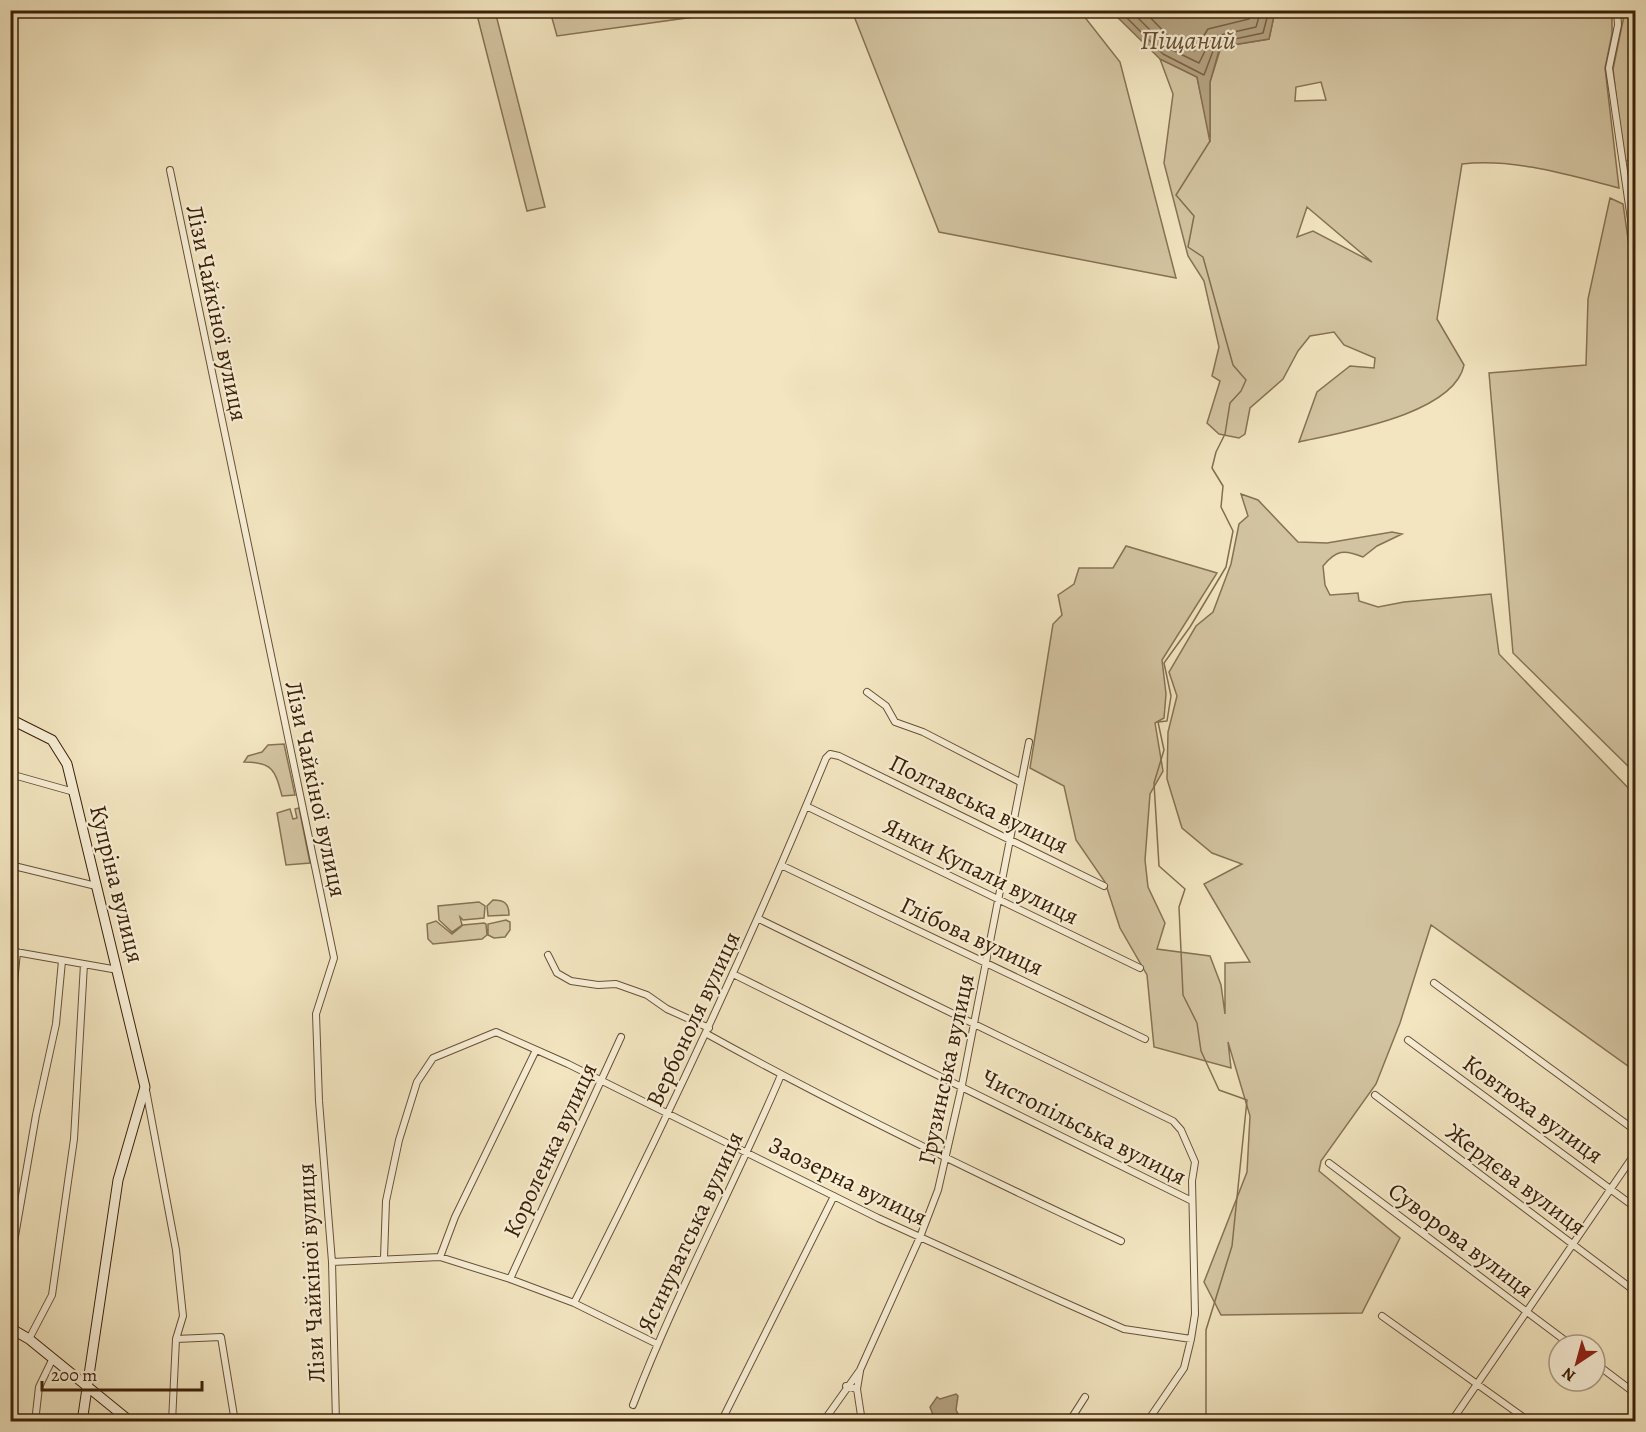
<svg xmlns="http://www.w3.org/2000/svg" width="1646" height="1432" font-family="Alegreya,serif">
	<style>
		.green { fill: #d3c4a1; stroke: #877254; stroke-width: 1.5; fill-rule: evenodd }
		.water { fill: #b4a281; stroke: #846e50; stroke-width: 1.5 }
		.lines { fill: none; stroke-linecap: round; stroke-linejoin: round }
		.shore { stroke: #786144; stroke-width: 1.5 }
		.stream { stroke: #846e50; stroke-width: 1.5 }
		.minor-casing { stroke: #695135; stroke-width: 8 }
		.secondary-casing { stroke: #3b2007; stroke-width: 11 }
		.minor { stroke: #f7eed6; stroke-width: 6 }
		.secondary { stroke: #f7eed6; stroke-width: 9 }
		.labels { text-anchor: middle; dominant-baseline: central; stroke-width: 4.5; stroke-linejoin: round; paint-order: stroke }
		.street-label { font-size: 24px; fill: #3b2007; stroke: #f7eed6 }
		.water-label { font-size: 26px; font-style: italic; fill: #654e32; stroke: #f7eed6 }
	</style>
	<rect width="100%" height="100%" fill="#f2e5c0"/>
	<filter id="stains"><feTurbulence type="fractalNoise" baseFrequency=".00333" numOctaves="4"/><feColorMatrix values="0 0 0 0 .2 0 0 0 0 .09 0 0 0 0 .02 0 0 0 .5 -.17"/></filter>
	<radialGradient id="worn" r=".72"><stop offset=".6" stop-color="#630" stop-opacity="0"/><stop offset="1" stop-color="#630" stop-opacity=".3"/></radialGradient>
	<path class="green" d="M476,11H495L545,207L527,211Z
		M707,11L708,15L557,36L550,11Z
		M852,11H1080L1120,62L1176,278L939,232Z
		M1275,11H1612V34L1605,68L1619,188C1569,175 1514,158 1462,164L1437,319L1464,365C1454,414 1343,432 1299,442L1317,392L1350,366L1374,368L1375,358L1344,345L1334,332L1310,336L1298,351L1283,379L1250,408L1245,434L1239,438L1219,434L1207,423L1220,381L1212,376L1219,347L1204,281L1188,256L1164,163L1173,94L1160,59L1197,77L1210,137V82L1221,47L1269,39ZM1321,82L1326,100L1295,101L1296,87ZM1307,207L1372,262L1313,231L1297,237Z
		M1625,11H1635V157L1624,162L1613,69Z
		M1635,175V225L1627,181Z
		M1610,198L1623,204L1636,294L1635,773L1513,653L1489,373L1586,365L1588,299Z
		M1241,494L1258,500L1298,542L1327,543L1392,532L1402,534L1377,546L1363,557C1344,549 1336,550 1323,566L1325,585L1330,595L1358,593L1359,601L1378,607L1404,602L1491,594L1499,654L1635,795V1071L1431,925L1400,1023L1376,1084L1321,1161L1319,1171L1400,1238L1362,1313L1221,1315L1204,1282L1247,1172L1250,1116L1228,1042L1231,1068L1154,1047L1147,975L1120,928L1105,882L1076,840L1064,786L1030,768L1053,624L1062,615L1058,595L1074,584L1079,568H1113L1126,546L1217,573L1162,660L1166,694L1164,718L1155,723L1163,771L1150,794L1145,860L1148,887L1165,923L1157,949L1210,956L1221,985L1225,1014V963L1250,962L1204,884L1242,864L1212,853L1182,828L1167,779L1168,732L1177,696L1169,672L1196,626L1213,612L1231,564L1239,524L1248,516Z
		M284,744L295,795L282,796C275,770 273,762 244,762L248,756L262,752L268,745Z
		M299,808L310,863L286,865L277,813L290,809L293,819L297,818L295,809Z
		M493,900C504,900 509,903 509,915L488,916L487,906Z
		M479,902L485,906L484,918L463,920L460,917L462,925L452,932L439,920L438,906Z
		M506,920L510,922V930L505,937L494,938L488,935V924Z
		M436,921L452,934L463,925L484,923L486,924L487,935L482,939L433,944L428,939L427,924Z"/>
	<path class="water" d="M1111,11H1275L1269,39L1220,47L1210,82V142L1197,77L1160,59Z
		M956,1394L958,1396L956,1410L962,1421H918L915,1418L933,1415L930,1407L937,1397L940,1399Z"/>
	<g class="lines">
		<path class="shore" d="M1119,10L1163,54L1204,75L1216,43L1263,33L1269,10
			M1130,10L1168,48L1199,63L1212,37L1256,27L1261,10
			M1143,10L1173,41L1194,51L1208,29L1249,19L1252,10"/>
		<path class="stream" d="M1206,1422V1330L1232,1246L1247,1100L1219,1090L1201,1051L1197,1023L1183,995L1179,907L1185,889L1159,866L1154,783L1164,750L1158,722L1167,721L1171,696L1164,663L1190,627L1226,567L1233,531L1221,507L1223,486L1212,468L1216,452L1225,434L1230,403L1241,391L1246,380L1233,365L1203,257L1188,247L1194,216L1176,195L1210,141"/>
		<defs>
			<path id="minor" d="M1617,10L1618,25L1609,68L1636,254
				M170,170L334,958L316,1014L319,1101L332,1262L336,1422
				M867,692L886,706L895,722L923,732L1020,782
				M10,774L74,792
				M806,806L1140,968
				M10,865L96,886
				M783,866L1145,1039
				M759,919L1173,1121L1181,1130L1195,1162L1192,1181L1195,1314L1191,1339L1184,1368L1147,1422
				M10,951L118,970
				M548,955L557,973L571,981L598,985L616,984L647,995L667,1009L709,1028
				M733,974L1192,1201
				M1434,983L1636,1131
				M10,1024L17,952
				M707,1034C842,1109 981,1176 1121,1241
				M1408,1040L1636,1208
				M146,1090L176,1250L183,1316L176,1339L172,1422
				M1375,1095L1636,1292
				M1329,1163L1571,1345
				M440,1257L455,1217L536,1050
				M384,1258L386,1201L399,1140L417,1082L433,1058L496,1032L568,1064L878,1218L1061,1301L1124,1329L1191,1339
				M332,1262L440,1257L510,1279L574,1303L657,1344
				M10,1265L36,1115L56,1024L62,961
				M510,1279L621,1037
				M574,1303C665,1124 750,943 826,758L830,754L839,756L1104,886
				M1382,1316L1530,1422
				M29,1339L52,1295L74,1139L84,964
				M176,1339L221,1337L235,1422
				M1595,1363L1636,1394
				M860,1371L857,1389L862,1422
				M846,1386L857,1389
				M633,1405C676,1293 734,1186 781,1075
				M35,1422L39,1387L53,1358
				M117,1422L118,1412
				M721,1422L834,1196
				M823,1422L860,1370L920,1237L938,1190L962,1085L1029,742
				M1069,1422L1085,1397
				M1451,1422L1636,1152"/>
			<path id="secondary" d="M10,719L52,740L67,764L145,1087L118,1180L82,1422
				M10,1328L29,1339L131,1422"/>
		</defs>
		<use href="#minor" class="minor-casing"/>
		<use href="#secondary" class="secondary-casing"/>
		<use href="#minor" class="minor"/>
		<use href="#secondary" class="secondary"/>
	</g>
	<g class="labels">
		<g class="street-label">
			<text transform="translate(217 313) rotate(78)">Лізи Чайкіної вулиця</text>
			<text transform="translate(316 789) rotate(78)">Лізи Чайкіної вулиця</text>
			<text transform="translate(979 804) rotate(26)">Полтавська вулиця</text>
			<text transform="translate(981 871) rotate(26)">Янки Купали вулиця</text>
			<text transform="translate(117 884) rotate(76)">Купріна вулиця</text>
			<text transform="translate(972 936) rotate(25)">Глібова вулиця</text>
			<text transform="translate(693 1019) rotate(-65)">Вербоноля вулиця</text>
			<text transform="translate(946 1069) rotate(-78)">Грузинська вулиця</text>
			<text transform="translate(1533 1109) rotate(36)">Ковтюха вулиця</text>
			<text transform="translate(1084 1127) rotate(27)">Чистопільська вулиця</text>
			<text transform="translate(550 1150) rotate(-65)">Короленка вулиця</text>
			<text transform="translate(1516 1179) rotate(37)">Жердєва вулиця</text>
			<text transform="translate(848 1181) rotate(26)">Заозерна вулиця</text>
			<text transform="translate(690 1232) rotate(-65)">Ясинуватська вулиця</text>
			<text transform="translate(1461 1240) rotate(37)">Суворова вулиця</text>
			<text transform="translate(311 1273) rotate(-93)">Лізи Чайкіної вулиця</text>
		</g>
		<g class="water-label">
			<text x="1188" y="40">Піщаний</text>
		</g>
	</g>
	<rect width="1646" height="1432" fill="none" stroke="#f2e5c0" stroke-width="36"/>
	<rect x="12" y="12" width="1622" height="1408" fill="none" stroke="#3b2007" stroke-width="3"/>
	<rect x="18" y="18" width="1610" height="1396" fill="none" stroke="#3b2007" stroke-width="1.5"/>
	<g transform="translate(1577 1363) rotate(216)"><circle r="28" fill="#f7eed6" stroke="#ac9c83" stroke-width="1.5"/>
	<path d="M0-4.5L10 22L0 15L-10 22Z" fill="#8f2418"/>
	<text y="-9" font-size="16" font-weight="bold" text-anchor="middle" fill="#3b2007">N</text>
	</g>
	<path d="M42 1381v9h160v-9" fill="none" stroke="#3b2007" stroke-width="3"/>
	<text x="51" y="1381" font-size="18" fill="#3b2007" stroke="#f7eed6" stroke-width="4.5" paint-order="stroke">200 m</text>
	<rect width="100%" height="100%" filter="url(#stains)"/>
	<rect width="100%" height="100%" fill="url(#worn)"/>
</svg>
